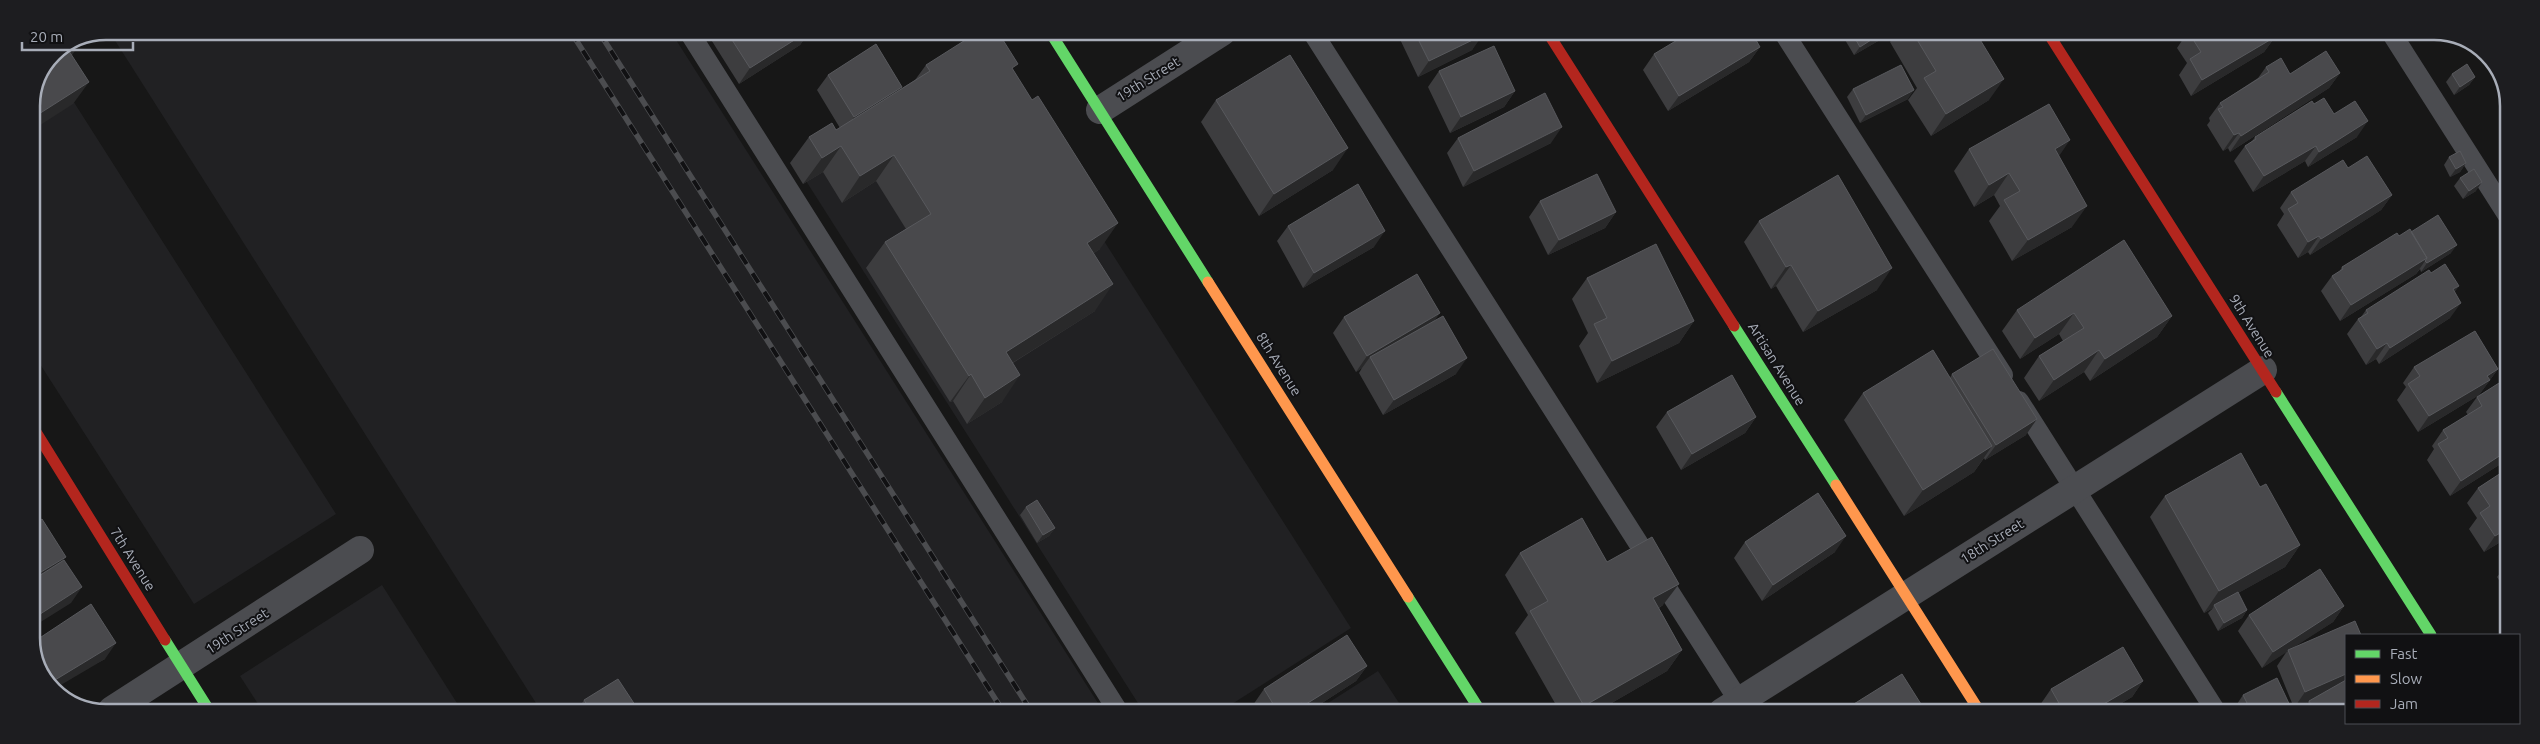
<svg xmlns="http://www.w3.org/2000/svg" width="2540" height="744" font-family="Ubuntu,sans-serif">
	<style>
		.built { fill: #212123 }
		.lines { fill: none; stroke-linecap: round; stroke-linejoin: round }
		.lane { stroke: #4b4c50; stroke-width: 20 }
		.street { stroke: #4b4c50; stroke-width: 28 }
		.fast { stroke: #63d668; stroke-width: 11 }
		.slow { stroke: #ff974d; stroke-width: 11 }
		.jam { stroke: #b3261e; stroke-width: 11 }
		.rail-casing { stroke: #4b4c4f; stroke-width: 5.5 }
		.rail { stroke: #111113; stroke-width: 4; stroke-dasharray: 11; stroke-linecap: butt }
		.wall { fill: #3d3d3f }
		.shaded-wall { fill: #29292a }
		.building { fill: #49494c; stroke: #58595d }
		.labels { text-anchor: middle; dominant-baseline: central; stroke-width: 4; stroke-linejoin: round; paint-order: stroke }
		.street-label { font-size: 14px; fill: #a8adb8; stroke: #111113 }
		.rim { fill: none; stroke: #a8adb8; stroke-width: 2.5 }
	</style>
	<rect width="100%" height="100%" fill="#171717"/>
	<path class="built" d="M109,31L671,32L1103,711H541Z
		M979,45L1351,628L1221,711H1143L794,162Z
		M49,63L336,514L194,604L31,350V106Z
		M382,585L462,711L262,710L240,676Z
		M1378,671L1405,712H1314Z"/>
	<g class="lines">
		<path class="lane" d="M689,32L1118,711
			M1313,33L1746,712
			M1784,33L2003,375
			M2392,34L2508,216
			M2019,401L2217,713"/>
		<path class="street" d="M1100,110L1222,32
			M112,710L360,550
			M1722,712L2263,370"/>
		<path class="fast" d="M1050,32L1208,282
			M1734,326L1836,485
			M2276,392L2431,635
			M1408,597L1481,712
			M165,640L209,710"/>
		<path class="slow" d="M1208,282L1408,597
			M1836,485L1980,712"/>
		<path class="jam" d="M1548,33L1734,326
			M2048,33L2276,392
			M31,424L165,640"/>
		<defs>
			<path id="rail" d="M571,32L1003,711
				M599,32L1031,711"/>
		</defs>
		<use href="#rail" class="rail-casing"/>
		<use href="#rail" class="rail"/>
	</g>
	<path class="wall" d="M714,32H809L800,45L739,84L710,38Z
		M855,32H869L859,39Z
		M1397,33H1482L1472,50L1418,77Z
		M1841,33H1887L1885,37L1854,55Z
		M1896,33H1978L1977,34L1989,100L1931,136L1908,100L1917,88L1890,42Z
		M2187,33L2273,34L2275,37L2264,52L2191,96L2179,75L2187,63L2177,48Z
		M1760,47L1749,62L1668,111L1643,70L1654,54Z
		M926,65L1013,70L1100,249L1094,253L1095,311L1013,363L1002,402L967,424L953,401L950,402L866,268L885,242L906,229L876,181L842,203L823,172L803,184L790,163L809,137L836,130L840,128L817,90L828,75L899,90L915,80Z
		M2266,67L2290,74L2340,73L2329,88L2230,152L2228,148L2223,151L2207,125L2210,121L2209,118L2220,103L2258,78Z
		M1439,71L1515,91L1504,107L1450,133L1428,87Z
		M2452,74L2475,77L2469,85L2454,95L2446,82Z
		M1853,89L1908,99L1860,123L1847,97Z
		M1216,100L1333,170L1259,216L1201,122Z
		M2314,104L2334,114L2357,137L2308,167L2305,161L2253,192L2234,161L2245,146L2252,141L2255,137Z
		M1458,138L1551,143L1463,187L1447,153Z
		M2508,146V157L2505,152Z
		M1969,149L2059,156L2072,227L2012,261L1989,221L2000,206L1994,195L1974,207L1954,171Z
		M2449,157L2466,163L2460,172L2450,177L2444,165Z
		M2348,168L2392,195L2381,210L2310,255L2308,252L2298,258L2277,225L2284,214L2280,208L2291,192Z
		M2460,178L2476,191L2463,199L2454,186Z
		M1540,201L1616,212L1605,228L1548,255L1529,217Z
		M1759,221L1877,290L1803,332L1776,286L1771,289L1744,242Z
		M1288,226L1374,247L1303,288L1277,241Z
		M2411,232L2451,253L2421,272L2420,269L2416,274L2340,321L2321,291L2332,276L2339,272L2342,267L2399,236Z
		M1587,278L1694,321L1679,343L1597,383L1579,346L1588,333L1572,299Z
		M2455,292L2450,318L2379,364L2376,359L2366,365L2347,334L2358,319L2361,317L2366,310Z
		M2017,310L2172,316L2157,337L2090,381L2084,372L2039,401L2024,378L2039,356L2063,341L2059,334L2020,359L2002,331Z
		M1344,317L1435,321L1456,374L1383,415L1359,373L1362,368L1356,372L1333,333Z
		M2414,367L2498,369L2479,395L2418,432L2397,400L2406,387L2403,383Z
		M1952,374L2026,435L1985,460L1984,458L1974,472L1904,516L1844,420L1863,393L1950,378Z
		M2507,378V460L2450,496L2427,460L2434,449L2432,446L2443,430L2468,415L2466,412L2477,397Z
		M1667,412L1756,417L1745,433L1681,470L1656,427Z
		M2507,469V538L2484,552L2469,529L2477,518L2467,503L2478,488Z
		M2260,487L2300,545L2285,567L2238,593L2247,610L2242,618L2218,631L2208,613L2213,608L2204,613L2150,517L2165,496Z
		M1026,507L1055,528L1049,536L1037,543L1020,515Z
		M1745,542L1835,552L1762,601L1734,558Z
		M1520,553L1607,562L1663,605L1659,608L1682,650L1667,671L1596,712H1560L1515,633L1528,615L1505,575Z
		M2507,564V592L2497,577Z
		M2344,606L2333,622L2290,649L2346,713H2300L2308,702L2294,708L2277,666L2287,651L2262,668L2238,631L2249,615Z
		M32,643L105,659L50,687Z
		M1367,666L1356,681L1308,712H1257L1253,705L1264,689Z
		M2143,681L2132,697L2106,712H2044L2040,705L2051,689Z
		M2243,695L2293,713H2242L2237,704Z
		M584,700L639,711H577Z"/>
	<path class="shaded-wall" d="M807,32H809L800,45L739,84L750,68Z
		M863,32H869L859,39Z
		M1882,33H1887L1885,37L1854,55L1860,47Z
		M1483,35L1472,50L1418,77L1429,61Z
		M2275,37L2264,52L2191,96L2202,80Z
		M79,45L64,67L69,51Z
		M1760,47L1749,62L1668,111L1679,96Z
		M2340,73L2329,88L2230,152L2241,136Z
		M2475,77L2469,85L2454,95L2460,87Z
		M2004,79L1989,100L1931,136L1946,114Z
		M89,82L73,104L31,131V119Z
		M902,87L891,102L843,133L854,117Z
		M1914,90L1908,99L1860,123L1866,115Z
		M1515,91L1504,107L1450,133L1461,117Z
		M2368,121L2357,137L2308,167L2319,152Z
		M1562,127L1551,143L1463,187L1474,171Z
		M2239,133L2228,148L2223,151L2234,135Z
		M2070,140L2055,162V149Z
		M841,146L823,172L803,184L822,158Z
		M2316,146L2305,161L2253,192L2264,176Z
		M1348,148L1333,170L1259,216L1274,194Z
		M894,155L876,181L842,203L860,176Z
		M2466,163L2460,172L2450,177L2456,169Z
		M2009,173L1994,195L1974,207L1989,185Z
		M2482,182L2476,191L2463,199L2469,191Z
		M2392,195L2381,210L2310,255L2321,239Z
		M2087,206L2072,227L2012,261L2028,240Z
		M1616,212L1605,228L1548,255L1559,240Z
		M1118,223L1100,249L1069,269L1087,243Z
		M1385,231L1374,247L1303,288L1314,273Z
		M2319,236L2308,252L2298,258L2308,242Z
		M2457,245L2451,253L2421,272L2427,263Z
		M2427,258L2416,274L2340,321L2351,305Z
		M1791,265L1776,286L1771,289L1786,267Z
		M1892,268L1877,290L1803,332L1818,311Z
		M1113,284L1095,311L988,378L1006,352Z
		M2459,286L2448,302L2453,289Z
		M2461,303L2450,318L2379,364L2390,348Z
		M1440,313L1429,329L1370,357L1362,368L1356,372L1367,356Z
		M2074,313L2059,334L2020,359L2035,338Z
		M2172,316L2157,337L2090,381L2105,359Z
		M1694,321L1679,343L1597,383L1612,361Z
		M2387,343L2376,359L2366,365L2377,349Z
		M2099,350L2084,372L2039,401L2054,380Z
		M1467,358L1456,374L1383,415L1394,400Z
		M2498,369L2479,395L2418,432L2429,416Z
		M971,374L953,401L950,402L969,376Z
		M1020,375L1002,402L967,424L985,398Z
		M1756,417L1745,433L1681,470L1692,454Z
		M2037,419L2026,435L1985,460L1996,445Z
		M1992,446L1974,472L1904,516L1923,490Z
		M2507,451V460L2450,496L2461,481Z
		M1055,528L1049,536L1037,543L1043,535Z
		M2507,529V538L2484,552L2495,536Z
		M1846,536L1835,552L1762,601L1773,585Z
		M2300,545L2285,567L2215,606L2214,605L2213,608L2204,613L2219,591Z
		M66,557L55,572L31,587V578Z
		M1679,584L1663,605L1638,620L1653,598Z
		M82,587L71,603L31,628V620Z
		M2344,606L2333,622L2262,668L2273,652Z
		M2247,610L2242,618L2218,631L2224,623Z
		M116,643L105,659L54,689L50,687L55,680Z
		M1682,650L1667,671L1596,712H1580L1584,706Z
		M1367,666L1356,681L1308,712H1299L1303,706Z
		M2346,674V685L2309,701L2308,702L2294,708L2305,692Z
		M2143,681L2132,697L2106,712H2090Z
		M1302,703L1295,712H1288Z"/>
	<path class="building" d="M727,32H807L750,68Z
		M978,32H998L1018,64L1012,68L1032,100L1038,96L1118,223L1087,243L1113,284L1006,352L1020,375L985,398L971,374L969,376L885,242L931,214L894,155L860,176L841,146L822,158L809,137L832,123L836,130L930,71L926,65Z
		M1415,33H1482L1483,35L1429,61Z
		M1689,33H1752L1760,47L1679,96L1654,54Z
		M1852,33H1882L1860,47Z
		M1913,33H1976L2004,79L1946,114L1924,78L1936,71Z
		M2189,33L2273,34L2275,37L2202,80L2190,59L2201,52Z
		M78,43L79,45L69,51L89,82L31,119V106L53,53Z
		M876,44L902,87L854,117L828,75Z
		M1494,46L1515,91L1461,117L1439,71Z
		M2326,51L2340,73L2241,136L2239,133L2234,135L2218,109L2223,107L2220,103L2269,72L2266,67L2281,58L2290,74Z
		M1290,55L1348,148L1274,194L1216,100Z
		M2467,64L2475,77L2460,87L2452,74Z
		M1901,65L1914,90L1866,115L1853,89Z
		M1545,93L1562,127L1474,171L1458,138Z
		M2324,98L2334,114L2355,101L2368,121L2319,152L2316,146L2264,176L2245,146L2256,139L2255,137L2312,101L2314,104Z
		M2049,104L2070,140L2055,149L2087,206L2028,240L2004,200L2020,191L2009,173L1989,185L1969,149Z
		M2460,151L2466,163L2456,169L2449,157Z
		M2367,156L2392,195L2321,239L2319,236L2308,242L2288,209L2298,203L2291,192L2343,160L2348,168Z
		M2474,169L2482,182L2469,191L2460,178Z
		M1597,174L1616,212L1559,240L1540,201Z
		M1838,175L1892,268L1818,311L1791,265L1786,267L1759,221Z
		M1358,184L1385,231L1314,273L1288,226Z
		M2438,215L2457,245L2427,263L2425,261L2427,258L2411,232Z
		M2410,229L2427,258L2351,305L2332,276L2343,269L2342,267L2397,233L2399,236Z
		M2124,240L2172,316L2105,359L2099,350L2054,380L2039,356L2084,328L2074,313L2035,338L2017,310Z
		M1656,244L1694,321L1612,361L1594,324L1607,318L1587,278Z
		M2445,264L2459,286L2453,289L2461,303L2390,348L2387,343L2377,349L2358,319L2368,313L2366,310L2429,270L2431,273Z
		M1417,274L1440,313L1367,356L1344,317Z
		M1443,316L1467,358L1394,400L1370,357Z
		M2475,331L2498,369L2487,376L2490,380L2429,416L2408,384L2420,376L2414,367Z
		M1993,349L2037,419L1996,445L1952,374Z
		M1933,350L1992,446L1923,490L1863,393Z
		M1732,375L1756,417L1692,454L1667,412Z
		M2507,378V400L2506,401L2507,404V451L2461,481L2438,444L2448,438L2443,430L2482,406L2477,397Z
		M2241,453L2260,487L2266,484L2300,545L2219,591L2165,496Z
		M2507,469V529L2495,536L2480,513L2490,506L2478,488Z
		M1818,493L1846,536L1773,585L1745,542Z
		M1037,500L1055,528L1043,535L1026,507Z
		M31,511L35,516L31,519Z
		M1582,518L1607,562L1652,537L1679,584L1653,598L1682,650L1584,706L1530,611L1548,601L1520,553Z
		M42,519L66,557L31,578V526Z
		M64,560L82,587L31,620V581Z
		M2320,569L2344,606L2273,652L2249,615Z
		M2238,592L2247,610L2224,623L2214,605Z
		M91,604L116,643L55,680L32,643Z
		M2355,621L2361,635H2346V674L2305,692L2288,650Z
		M1347,635L1367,666L1303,706L1302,703L1288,712H1278L1264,689Z
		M2123,647L2143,681L2090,712H2064L2051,689Z
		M1902,674L1926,712H1841Z
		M2277,678L2293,712L2252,713L2243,695Z
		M618,679L639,711H591L584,700Z
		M2346,680V713H2315L2309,701Z"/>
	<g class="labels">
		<g class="street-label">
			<text transform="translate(1148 79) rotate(-32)">19th Street</text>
			<text transform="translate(2252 326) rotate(58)">9th Avenue</text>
			<text transform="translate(1279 364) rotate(58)">8th Avenue</text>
			<text transform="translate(1777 364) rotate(58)">Artisan Avenue</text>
			<text transform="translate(1992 541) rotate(-32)">18th Street</text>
			<text transform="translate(133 559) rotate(58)">7th Avenue</text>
			<text transform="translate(237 631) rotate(-33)">19th Street</text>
		</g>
	</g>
	<path d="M0 0H2540V744H0ZM106 40H2434A66 66 0 0 1 2500 106V638A66 66 0 0 1 2434 704H106A66 66 0 0 1 40 638V106A66 66 0 0 1 106 40Z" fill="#1d1d20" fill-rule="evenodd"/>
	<path class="rim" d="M106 40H2434A66 66 0 0 1 2500 106V638A66 66 0 0 1 2434 704H106A66 66 0 0 1 40 638V106A66 66 0 0 1 106 40Z"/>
	<rect x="2345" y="634" width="175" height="90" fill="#111113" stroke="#4d4f55"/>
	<rect x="2355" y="650" width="25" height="8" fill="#63d668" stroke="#4d4f55"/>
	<text x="2390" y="659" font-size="15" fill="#a8adb8">Fast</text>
	<rect x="2355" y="675" width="25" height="8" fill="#ff974d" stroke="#4d4f55"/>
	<text x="2390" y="684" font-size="15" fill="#a8adb8">Slow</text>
	<rect x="2355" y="700" width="25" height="8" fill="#b3261e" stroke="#4d4f55"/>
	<text x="2390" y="709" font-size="15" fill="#a8adb8">Jam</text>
	<path d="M22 42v8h111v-8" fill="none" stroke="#a8adb8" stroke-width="2.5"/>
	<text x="30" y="42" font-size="15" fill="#a8adb8" stroke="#111113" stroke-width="4" paint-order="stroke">20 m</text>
</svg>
